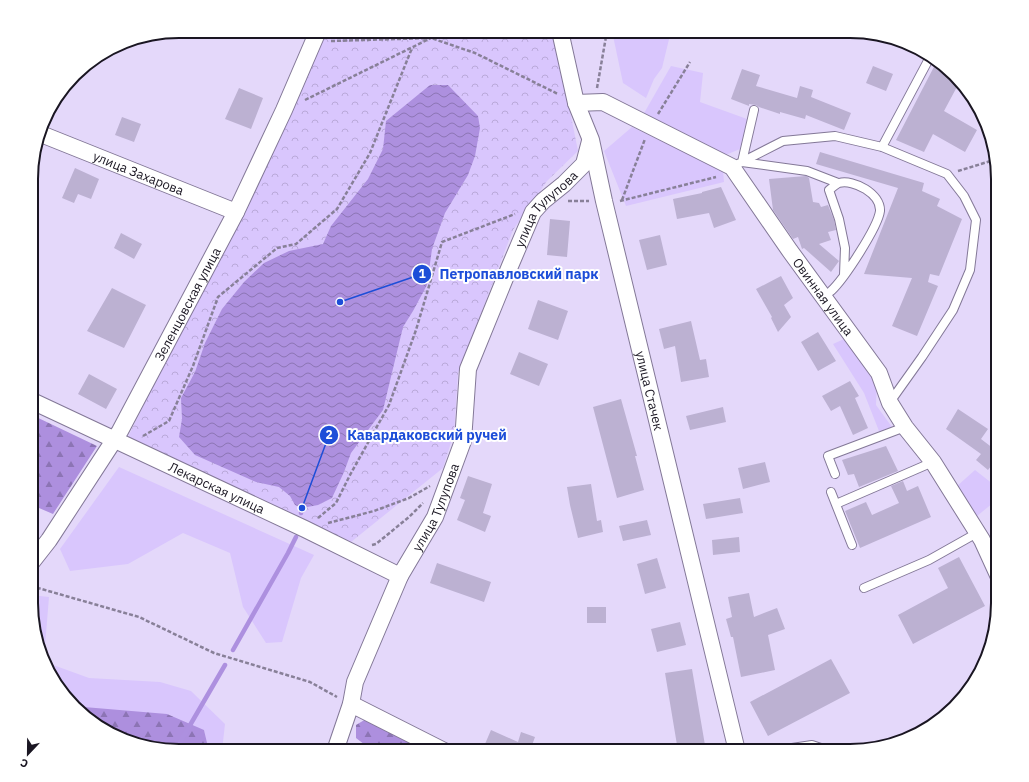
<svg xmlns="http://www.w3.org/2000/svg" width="1029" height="782" font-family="'IBM Plex Sans',sans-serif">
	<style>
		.green { fill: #d9c6fd }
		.forest { fill: url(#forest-firs) }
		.park { fill: url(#park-crowns) }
		.water { fill: url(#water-waves) }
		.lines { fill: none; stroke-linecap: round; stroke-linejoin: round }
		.stream { stroke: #ad90df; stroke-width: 4.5 }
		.building { fill: #bcb1d2 }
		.service-casing { stroke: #837897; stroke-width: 10 }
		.minor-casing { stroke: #837897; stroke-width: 18 }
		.path { stroke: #888098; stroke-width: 2.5; stroke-dasharray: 4 2; stroke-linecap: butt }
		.service { stroke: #fff; stroke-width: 8 }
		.minor { stroke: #fff; stroke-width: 16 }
		.labels { text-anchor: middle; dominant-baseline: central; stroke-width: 4; stroke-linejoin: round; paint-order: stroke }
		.street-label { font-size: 13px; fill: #1a1622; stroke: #fff }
		.rim { fill: none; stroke: #1a1622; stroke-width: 2 }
		.leader { fill: none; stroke: #1d4ed8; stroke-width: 1.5 }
		.callout-dot { fill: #1d4ed8; stroke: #fff; stroke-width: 1.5 }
		.mark-label { font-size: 12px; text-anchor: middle; font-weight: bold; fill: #fff }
		.callout-label { font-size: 14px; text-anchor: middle; font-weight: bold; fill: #1d4ed8; stroke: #fff; stroke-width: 4; stroke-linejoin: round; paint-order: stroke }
	</style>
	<defs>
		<pattern id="forest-firs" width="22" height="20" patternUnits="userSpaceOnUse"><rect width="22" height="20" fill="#ad8fde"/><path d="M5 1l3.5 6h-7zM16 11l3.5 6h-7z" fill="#8c74b4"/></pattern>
		<pattern id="park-crowns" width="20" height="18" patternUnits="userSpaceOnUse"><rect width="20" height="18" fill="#d9c6fd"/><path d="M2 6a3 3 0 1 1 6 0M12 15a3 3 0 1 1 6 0" fill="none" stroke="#baa9d9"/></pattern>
		<pattern id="water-waves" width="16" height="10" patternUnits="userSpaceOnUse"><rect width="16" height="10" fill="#ad90df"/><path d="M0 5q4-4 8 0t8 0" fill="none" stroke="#8c75b4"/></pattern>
	</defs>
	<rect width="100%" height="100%" fill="#e4d8fa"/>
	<path class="green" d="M612,31H671L662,68L654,79L646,98L623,83Z
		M671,66L703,73L700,102L747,119L740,149L723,156L643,115Z
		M632,127L723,171L724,182L626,206L604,151Z
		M844,339L877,379L876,405L897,434L879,431L864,393L833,344Z
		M119,467L314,555L301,578L282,642L266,643L243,607L230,553L183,533L128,564L70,571L60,549Z
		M975,470L998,488V506L993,503L977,516L956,487Z
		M31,595L49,597L44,658L31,613Z
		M45,662L89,678L160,682L191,691L225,724L222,751H209L204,730L85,707L78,710L46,669Z"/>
	<path class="forest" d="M32,415L97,446L53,514L32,505Z
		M84,707L167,714L204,730L209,751H170L123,740L82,714L78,710Z
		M366,719L426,751H373L356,738V725Z"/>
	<path class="park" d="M322,31H554L578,151L547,181L513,230L458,373L454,433L443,468L351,542L128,437L263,163Z"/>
	<path class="water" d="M430,85H448L478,116L480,128L475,156L468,175L445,213L432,249L427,285L413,311L403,327L383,410L351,453L344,472L332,498L318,505L302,508L295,505L290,496L279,487L256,482L195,455L179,437L182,419L181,398L195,372L205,343L222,309L244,282L264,263L289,251L323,244L331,226L368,179L383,149L386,121Z"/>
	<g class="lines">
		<path class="stream" d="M301,513L302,508
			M233,650L288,553L296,537
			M175,751L225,665"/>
	</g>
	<path class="building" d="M937,61L947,68L959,83L944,111L977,130L965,152L933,134L924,152L896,140Z
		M873,66L893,74L886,91L866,83Z
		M742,69L760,75L756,86L797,98L800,86L813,90L811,97L851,113L844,130L806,115L805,119L780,112V114L759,107L756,105L749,104V106L731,99Z
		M239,88L263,98L251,129L225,119Z
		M122,117L141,124L134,142L115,135Z
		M820,152L924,183L922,191L940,199L937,206L962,219L939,276L930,274L928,282L938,286L917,336L892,326L912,278L864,274L898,188L816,164Z
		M75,168L99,179L91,199L78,194L74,203L62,198Z
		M806,176L809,178L813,202L819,203L821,207L828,205L834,220L836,230L828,232L831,240L819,244L839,261L831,272L804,248L802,249L798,237L793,239L773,210L769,179Z
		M721,187L736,220L714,228L709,213L677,219L673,199L702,193V192Z
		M550,219L570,221L567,257L547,255Z
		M121,233L142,244L134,259L114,248Z
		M660,235L667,265L647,270L639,240Z
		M781,276L793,298L784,305L791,317L778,332L771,318L772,317L756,289Z
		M112,288L146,305L124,348L87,331Z
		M538,300L568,311L558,340L528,329Z
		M691,321L700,360L706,359L709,377L681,382L675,346L664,349L659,329Z
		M818,332L836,361L818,371L801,342Z
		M519,352L548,364L539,386L510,374Z
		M89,374L117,389L106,409L78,394Z
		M850,381L859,396L855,398L868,428L853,435L840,406L831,411L822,396Z
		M621,399L637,456H635L644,490L617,498L593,407Z
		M723,407L726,422L690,430L686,416Z
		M958,409L988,429L981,439L998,452V457L988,470L976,460L981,454L946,429Z
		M886,446L898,471L859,487L854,474L848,475L842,460Z
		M765,462L770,482L743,489L738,468Z
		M468,476L492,484L483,513L491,516L485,532L457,520L465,500L460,498Z
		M903,481L907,491L918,486L931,517L860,548L845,511L866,502L872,515L899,503L891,486Z
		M591,484L597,521L601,520L603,532L578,538L570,505L567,487Z
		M740,498L743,513L706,519L703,504Z
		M647,520L651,535L623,541L619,526Z
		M739,537L740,552L713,555L712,540Z
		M959,557L985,606L913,644L898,615L948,588L938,568Z
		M657,558L666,588L645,594L637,564Z
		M437,563L491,582L484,602L430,583Z
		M749,593L754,617L777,608L785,629L768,635L775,670L741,677L733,637H731L726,619L732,617L728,597Z
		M587,607H606V623H587Z
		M680,622L686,645L657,652L651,629Z
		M831,659L850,693L768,736L750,702Z
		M692,669L706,751H678L665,673Z
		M491,730L518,742L521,732L535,737L531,748L537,751H482Z"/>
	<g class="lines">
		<defs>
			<path id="service" d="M754,110L742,162L807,171L838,183
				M882,147L930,57
				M732,167L783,141L835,136L882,147L947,174L964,196L976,220L970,270L953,310L922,357L890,402
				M823,296C826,295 829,293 831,291C844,279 878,227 880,211C881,194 854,179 839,183C836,184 832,188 829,190L839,219L845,248L844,275
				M835,474L828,456L905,427
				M831,492L852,545
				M836,504L933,462
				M864,588L929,560L977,533
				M772,751L812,745L830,751"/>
			<g id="minor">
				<path id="s1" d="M560,31L576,103L591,140L604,201L737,751"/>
				<path id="s2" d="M576,103L603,102L732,167L790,251L879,373L890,403L905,427L933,462L982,540L998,575"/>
				<path id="s3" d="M41,134L236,212"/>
				<path id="s4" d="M32,401L305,529L400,576"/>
				<path id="s5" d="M31,563L49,540L120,431L236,212L284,110L318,31"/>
				<path d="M351,704L444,751"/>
				<path id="s6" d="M335,751L351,704L355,682L400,576L435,517L463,441L468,369L510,266L533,212L543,201L564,184L584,164L590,141"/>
			</g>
		</defs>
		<use href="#service" class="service-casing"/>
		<use href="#minor" class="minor-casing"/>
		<path class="path" d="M393,31L407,39
			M331,41L431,38L475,53L558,94
			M597,88L607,31
			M305,100L431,38L438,31
			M658,114L690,62
			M958,171L994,160
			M622,200L645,139
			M568,201H589
			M620,201L716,177
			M143,436L169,421L193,366L218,297L277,248L296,244L337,209L370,153L412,48
			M318,518L336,503L350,475L389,405L416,330L442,242L515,214
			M328,523L374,511L409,498L430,486
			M372,545L376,544L409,517L423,503
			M31,586L139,617L214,653L310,682L337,697"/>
		<use href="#service" class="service"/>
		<use href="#minor" class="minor"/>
	</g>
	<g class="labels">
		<g class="street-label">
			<text stroke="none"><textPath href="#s3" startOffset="105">улица Захарова</textPath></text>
			<text stroke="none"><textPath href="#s6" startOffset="589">улица Тулупова</textPath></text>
			<text stroke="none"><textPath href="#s2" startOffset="330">Овинная улица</textPath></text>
			<text stroke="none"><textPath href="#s5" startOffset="303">Зеленцовская улица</textPath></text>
			<text stroke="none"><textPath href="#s1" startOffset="371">улица Стачек</textPath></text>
			<text stroke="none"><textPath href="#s4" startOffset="204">Лекарская улица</textPath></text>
			<text stroke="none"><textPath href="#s6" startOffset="265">улица Тулупова</textPath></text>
		</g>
	</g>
	<path d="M0 0H1029V782H0ZM179 38H850A141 141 0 0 1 991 179V603A141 141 0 0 1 850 744H179A141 141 0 0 1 38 603V179A141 141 0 0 1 179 38Z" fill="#fff" fill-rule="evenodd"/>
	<path class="rim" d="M179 38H850A141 141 0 0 1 991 179V603A141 141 0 0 1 850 744H179A141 141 0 0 1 38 603V179A141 141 0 0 1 179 38Z"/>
	<path class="leader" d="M340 302L422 274M302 508L329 435"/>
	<g class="callout-dot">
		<circle cx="340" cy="302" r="4"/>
		<circle cx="302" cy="508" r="4"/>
		<circle cx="422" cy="274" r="10"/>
		<circle cx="329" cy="435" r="10"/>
	</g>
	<g class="mark-label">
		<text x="422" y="278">1</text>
		<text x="329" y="439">2</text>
	</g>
	<g class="callout-label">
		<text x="519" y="279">Петропавловский парк</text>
		<text x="427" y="440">Кавардаковский ручей</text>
	</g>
	<g transform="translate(28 754) rotate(202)" stroke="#ffffff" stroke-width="3" paint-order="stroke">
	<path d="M0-3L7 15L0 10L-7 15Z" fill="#1a1622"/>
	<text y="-6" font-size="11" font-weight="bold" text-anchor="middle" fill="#1a1622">С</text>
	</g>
</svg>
